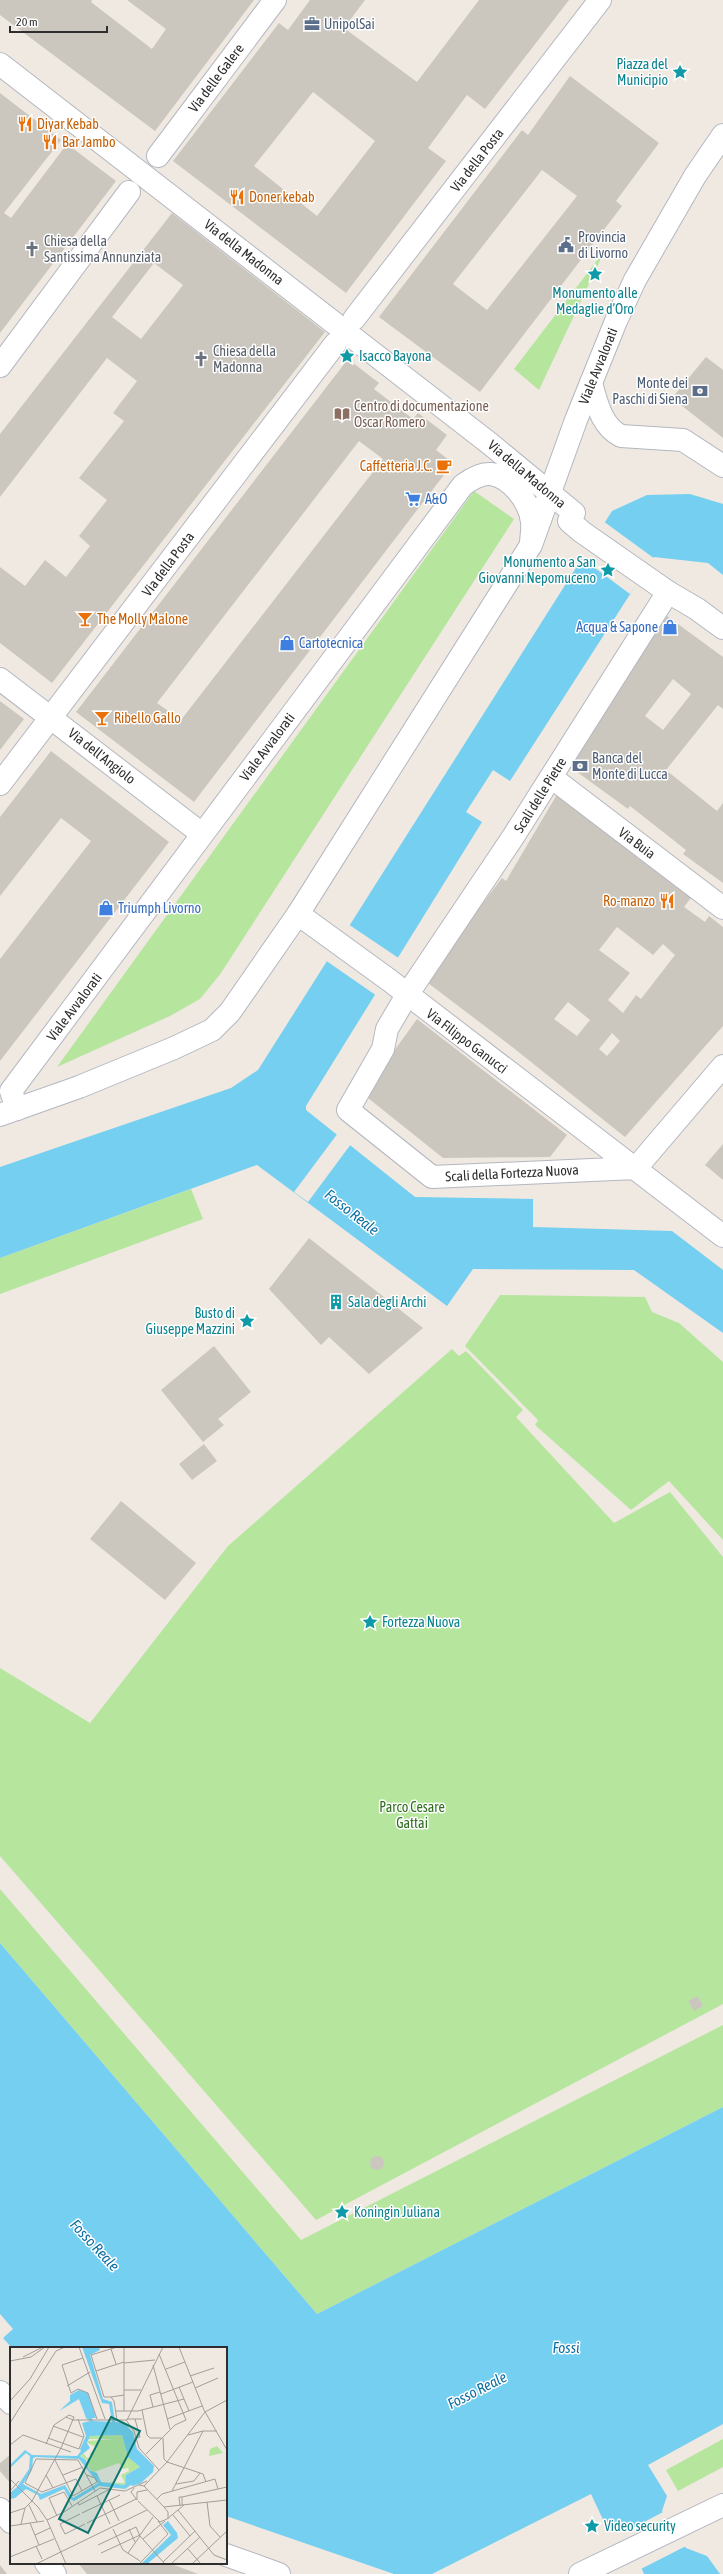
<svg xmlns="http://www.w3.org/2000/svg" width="723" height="2574" font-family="'Asap Condensed',sans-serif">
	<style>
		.green { fill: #b6e59e }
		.water { fill: #75cff0 }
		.pier { fill: #efe9e1 }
		.building { fill: #cbc7bf; fill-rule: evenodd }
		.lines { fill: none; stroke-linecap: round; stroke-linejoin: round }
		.pedestrian-casing { stroke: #b4b7c1; stroke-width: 24 }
		.minor-casing { stroke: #b4b7c1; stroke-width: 24 }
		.tertiary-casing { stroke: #b4b7c1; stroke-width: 24 }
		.pedestrian { stroke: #fff; stroke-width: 22 }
		.minor { stroke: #fff; stroke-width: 22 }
		.tertiary { stroke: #fff; stroke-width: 22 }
		.labels { text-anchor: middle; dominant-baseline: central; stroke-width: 3; stroke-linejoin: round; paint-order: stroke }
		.service-label { font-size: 14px; fill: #4e5e75; stroke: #fff; text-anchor: start }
		.culture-label { font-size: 14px; fill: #0d838f; stroke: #fff; text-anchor: start }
		.street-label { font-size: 14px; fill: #2e2e2e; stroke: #fff }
		.food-label { font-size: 14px; fill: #c56008; stroke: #fff; text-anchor: start }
		.worship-label { font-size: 14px; fill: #5b616d; stroke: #fff; text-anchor: start }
		.education-label { font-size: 14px; fill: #785e54; stroke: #fff; text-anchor: start }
		.shop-label { font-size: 14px; fill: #366cbe; stroke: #fff; text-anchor: start }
		.park-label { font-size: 14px; fill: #2c6e1b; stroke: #fff }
		.water-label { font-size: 15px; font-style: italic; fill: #0d6fa3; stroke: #fff }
		.inset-road { fill: none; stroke: #a29e99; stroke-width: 1 }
		.view { fill: #0f766e; fill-opacity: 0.15; stroke: #0f766e; stroke-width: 2 }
		.inset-edge { fill: none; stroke: #2e2e2e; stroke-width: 2 }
	</style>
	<rect width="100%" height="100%" fill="#efe9e1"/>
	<path class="green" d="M605,250L539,390L514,369Z
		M474,491L514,519L221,973L200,999L170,1016L57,1067Z
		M191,1189L203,1219L0,1294V1258Z
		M500,1295L645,1297L652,1312L679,1323L723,1362V1540L669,1481L631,1510L535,1425L538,1420L465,1346Z
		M452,1349L459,1356L466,1351L523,1410L516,1417L614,1523L670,1492L723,1557V2004L316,2220L0,1856V1668L90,1723L228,1546Z
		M0,1889L301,2240L723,2025V2107L317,2314L0,1943Z
		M723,2439V2467L678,2491L666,2470Z"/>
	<path class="water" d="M690,494L723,504V575L708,563L654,557L510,781L493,770L466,812L482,822L306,1106V1110L415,1197L533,1199V1227L672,1231L723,1270V1333L634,1270L473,1269L447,1306L257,1165L0,1258V1167L231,1088L258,1070L612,511L647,495Z
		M0,1943L317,2314L723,2107V2424L648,2465L667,2496L662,2511L686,2548L707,2556L720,2574H644L625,2531L606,2526L591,2494L432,2574H394L226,2516V2348H12L3,2338L13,2329L0,2314Z"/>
	<path class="pier" d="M603,521L655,559L630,594L580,557Z
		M348,924L400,959L377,996L325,960Z
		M338,1133L351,1144L308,1202L294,1192Z
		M665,2511L686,2546L641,2569L623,2533Z"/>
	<path class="building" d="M0,0H92L91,2L152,49L166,29L127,0H254L155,131L0,15Z
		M310,0H365L344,28L417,82L479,0H569L485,109L467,95L428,148L446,161L346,293L173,161L279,23L288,30ZM313,92L375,141L317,216L254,166Z
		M570,76L659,143L616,201L622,206L480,392L379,317L522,130L528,135ZM542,170L577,196L487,310L453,284Z
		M0,93L61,140L4,213L11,218L67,144L116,181L0,333Z
		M172,213L325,332L52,683L0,643V567L25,586L45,560L66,577L90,546L79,536L107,500L79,478L124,421L113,413L137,381L107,358L0,497V434ZM154,263L183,285L141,339L112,317Z
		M706,357L723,370V438L672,398Z
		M348,359L379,383L374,389L413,419L418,413L447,435L436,450L453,463L194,802L76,712ZM359,441L383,459L181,720L157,703Z
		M667,616L723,657V709L718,705L666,770L717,811L723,803V883L683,854L686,850L630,806L628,809L566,764ZM673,679L691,694L663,730L645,716Z
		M0,701L24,719L0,750Z
		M51,751L169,842L0,1061V959L91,841L61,818L0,896V817Z
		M559,791L693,895L684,907L705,922L709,916L723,927V1026L625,1137L511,1046L424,980L502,878L506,881ZM617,927L653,955L663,944L675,955L641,999L636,995L623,1013L608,1000L630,973L599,950ZM568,1002L590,1020L577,1036L554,1019ZM612,1033L620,1041L607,1056L599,1049Z
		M417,1019L567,1135L550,1157L443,1158L363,1094Z
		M723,1144V1180L705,1165Z
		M309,1238L423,1328L369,1374L329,1337L321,1345L269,1289Z
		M214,1346L251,1392L218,1419L224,1425L203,1442L161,1390Z
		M204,1444L217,1461L192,1480L179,1464Z
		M121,1501L196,1563L165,1600L90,1539Z
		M698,1996L703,2006L694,2011L688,2001Z
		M370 2163a7 7 0 1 1 14 0a7 7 0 1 1-14 0Z
		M11,2454V2484L0,2471V2463Z
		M78,2563H169L198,2574H87Z
		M0,2565L7,2574H0Z"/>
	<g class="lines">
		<defs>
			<path id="pedestrian" d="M0,64L489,443L574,513L569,521L582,532L668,592
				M636,1168L723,1066"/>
			<path id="minor" d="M158,156L275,0
				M354,319L600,0
				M0,366L129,192
				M591,383C597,403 601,426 621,436L683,440L723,466
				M0,679L202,834
				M551,777L723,908
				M0,784L335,344
				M298,914L389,980L723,1236
				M17,1109L11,1091L463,485C471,479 481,473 491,474C512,477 530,503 532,522C533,529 531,537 531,544
				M636,1168L432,1177L348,1110L383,1049L387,1029L407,995L513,837L668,592L697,609L723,628
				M0,2392L11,2403
				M0,2509L11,2522
				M226,2555L279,2574
				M46,2563L55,2574
				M580,2574L723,2505"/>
			<path id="tertiary" d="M0,1115L79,1087L174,1048L212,1030L230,1012L298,914L531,545L576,420L616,321L635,280L695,176L723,135"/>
		</defs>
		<use href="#pedestrian" class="pedestrian-casing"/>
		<use href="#minor" class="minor-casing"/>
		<use href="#tertiary" class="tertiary-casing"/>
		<use href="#pedestrian" class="pedestrian"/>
		<use href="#minor" class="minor"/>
		<use href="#tertiary" class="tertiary"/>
	</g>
	<defs>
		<symbol id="office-bare" viewBox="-9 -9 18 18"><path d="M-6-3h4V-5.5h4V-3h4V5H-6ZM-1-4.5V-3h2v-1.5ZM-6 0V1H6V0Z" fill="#5c6f8a" stroke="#fff" stroke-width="2.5" paint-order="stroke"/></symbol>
		<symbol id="sight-bare" viewBox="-9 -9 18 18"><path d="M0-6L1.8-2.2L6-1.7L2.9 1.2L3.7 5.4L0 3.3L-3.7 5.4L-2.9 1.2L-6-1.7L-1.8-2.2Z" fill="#0f9aa8" stroke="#fff" stroke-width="2.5" paint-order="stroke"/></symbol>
		<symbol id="restaurant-bare" viewBox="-9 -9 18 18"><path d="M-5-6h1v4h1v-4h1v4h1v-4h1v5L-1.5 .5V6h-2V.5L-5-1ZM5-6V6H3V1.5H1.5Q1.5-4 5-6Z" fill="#e8710a" stroke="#fff" stroke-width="2.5" paint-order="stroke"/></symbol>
		<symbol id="civic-bare" viewBox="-9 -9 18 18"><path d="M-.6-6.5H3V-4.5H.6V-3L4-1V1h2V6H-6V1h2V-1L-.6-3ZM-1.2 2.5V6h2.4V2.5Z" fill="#5c6f8a" stroke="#fff" stroke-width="2.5" paint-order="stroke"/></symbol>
		<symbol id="church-bare" viewBox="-9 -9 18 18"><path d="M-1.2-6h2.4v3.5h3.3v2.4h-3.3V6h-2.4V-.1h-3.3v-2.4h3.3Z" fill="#6b7280" stroke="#fff" stroke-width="2.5" paint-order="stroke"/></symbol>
		<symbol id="bank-bare" viewBox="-9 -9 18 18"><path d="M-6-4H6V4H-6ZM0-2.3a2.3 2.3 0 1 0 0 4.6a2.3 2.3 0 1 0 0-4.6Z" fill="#5c6f8a" stroke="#fff" stroke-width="2.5" paint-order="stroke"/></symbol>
		<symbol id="library-bare" viewBox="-9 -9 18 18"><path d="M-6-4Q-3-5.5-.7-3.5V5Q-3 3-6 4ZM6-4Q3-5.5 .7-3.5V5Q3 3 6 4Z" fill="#8d6e63" stroke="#fff" stroke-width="2.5" paint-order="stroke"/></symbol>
		<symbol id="cafe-bare" viewBox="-9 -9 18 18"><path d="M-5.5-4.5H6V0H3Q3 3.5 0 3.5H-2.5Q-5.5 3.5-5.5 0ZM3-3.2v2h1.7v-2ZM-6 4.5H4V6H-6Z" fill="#e8710a" stroke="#fff" stroke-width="2.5" paint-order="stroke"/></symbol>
		<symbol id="supermarket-bare" viewBox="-9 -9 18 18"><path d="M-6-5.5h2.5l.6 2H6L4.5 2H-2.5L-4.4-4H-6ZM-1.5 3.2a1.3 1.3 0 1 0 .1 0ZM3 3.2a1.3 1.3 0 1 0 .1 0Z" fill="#3f7fe0" stroke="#fff" stroke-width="2.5" paint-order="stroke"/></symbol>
		<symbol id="bar-bare" viewBox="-9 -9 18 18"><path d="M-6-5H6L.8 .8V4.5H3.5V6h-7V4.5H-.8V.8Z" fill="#e8710a" stroke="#fff" stroke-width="2.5" paint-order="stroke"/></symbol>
		<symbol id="shop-bare" viewBox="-9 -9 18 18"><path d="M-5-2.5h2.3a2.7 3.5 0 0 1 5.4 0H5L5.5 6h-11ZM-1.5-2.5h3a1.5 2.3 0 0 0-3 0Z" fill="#3f7fe0" stroke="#fff" stroke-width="2.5" paint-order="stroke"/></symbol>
		<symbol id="building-bare" viewBox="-9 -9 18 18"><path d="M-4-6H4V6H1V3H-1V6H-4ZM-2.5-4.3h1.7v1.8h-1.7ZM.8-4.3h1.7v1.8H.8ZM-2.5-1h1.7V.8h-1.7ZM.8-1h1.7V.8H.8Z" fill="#0f9aa8" stroke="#fff" stroke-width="2.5" paint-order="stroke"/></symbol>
	</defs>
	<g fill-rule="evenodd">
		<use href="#office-bare" x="301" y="13" width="22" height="22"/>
		<use href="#sight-bare" x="669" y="61" width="22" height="22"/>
		<use href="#restaurant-bare" x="14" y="113" width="22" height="22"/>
		<use href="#restaurant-bare" x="39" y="131" width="22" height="22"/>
		<use href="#restaurant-bare" x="226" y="186" width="22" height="22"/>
		<use href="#civic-bare" x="555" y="234" width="22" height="22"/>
		<use href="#church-bare" x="21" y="238" width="22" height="22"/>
		<use href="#sight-bare" x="584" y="263" width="22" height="22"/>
		<use href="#sight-bare" x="336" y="345" width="22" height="22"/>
		<use href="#church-bare" x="190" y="348" width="22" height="22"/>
		<use href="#bank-bare" x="689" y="380" width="22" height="22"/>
		<use href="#library-bare" x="331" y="403" width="22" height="22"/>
		<use href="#cafe-bare" x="433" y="455" width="22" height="22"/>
		<use href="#supermarket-bare" x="402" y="488" width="22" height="22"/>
		<use href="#sight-bare" x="597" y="559" width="22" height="22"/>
		<use href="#bar-bare" x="74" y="608" width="22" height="22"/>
		<use href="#shop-bare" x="659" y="616" width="22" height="22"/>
		<use href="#shop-bare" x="276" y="632" width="22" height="22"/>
		<use href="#bar-bare" x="91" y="707" width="22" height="22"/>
		<use href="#bank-bare" x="569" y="755" width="22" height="22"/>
		<use href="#restaurant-bare" x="656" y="890" width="22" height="22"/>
		<use href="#shop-bare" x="95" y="897" width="22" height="22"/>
		<use href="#building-bare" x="325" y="1291" width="22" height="22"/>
		<use href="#sight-bare" x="236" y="1310" width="22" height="22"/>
		<use href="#sight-bare" x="359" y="1611" width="22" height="22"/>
		<use href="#sight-bare" x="331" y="2201" width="22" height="22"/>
		<use href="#sight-bare" x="581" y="2515" width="22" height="22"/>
	</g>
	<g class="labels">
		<g class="service-label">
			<text x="324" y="24">UnipolSai</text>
			<text x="578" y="237">Provincia<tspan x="578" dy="16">di Livorno</tspan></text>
			<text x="688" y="383" text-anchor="end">Monte dei<tspan x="688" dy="16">Paschi di Siena</tspan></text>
			<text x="592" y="758">Banca del<tspan x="592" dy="16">Monte di Lucca</tspan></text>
		</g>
		<g class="culture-label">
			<text x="668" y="64" text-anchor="end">Piazza del<tspan x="668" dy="16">Municipio</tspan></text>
			<text x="595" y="293" text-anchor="middle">Monumento alle<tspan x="595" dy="16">Medaglie d’Oro</tspan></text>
			<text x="359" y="356">Isacco Bayona</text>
			<text x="596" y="562" text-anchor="end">Monumento a San<tspan x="596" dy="16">Giovanni Nepomuceno</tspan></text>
			<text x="348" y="1302">Sala degli Archi</text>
			<text x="235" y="1313" text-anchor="end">Busto di<tspan x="235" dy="16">Giuseppe Mazzini</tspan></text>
			<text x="382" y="1622">Fortezza Nuova</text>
			<text x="354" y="2212">Koningin Juliana</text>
			<text x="604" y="2526">Video security</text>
		</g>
		<g class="street-label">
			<text transform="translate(216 78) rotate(-53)">Via delle Galere</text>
			<text transform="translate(477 160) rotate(-52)">Via della Posta</text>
			<text transform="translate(244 252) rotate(38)">Via della Madonna</text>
			<text transform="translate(598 366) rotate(-68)">Viale Avvalorati</text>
			<text transform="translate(527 474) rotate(40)">Via della Madonna</text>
			<text transform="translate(168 564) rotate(-53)">Via della Posta</text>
			<text transform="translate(267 747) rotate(-53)">Viale Avvalorati</text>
			<text transform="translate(102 756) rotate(38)">Via dell'Angiolo</text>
			<text transform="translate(540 795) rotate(-58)">Scali delle Pietre</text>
			<text transform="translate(637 843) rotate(37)">Via Buia</text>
			<text transform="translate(74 1007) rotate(-53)">Viale Avvalorati</text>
			<text transform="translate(467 1041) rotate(37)">Via Filippo Ganucci</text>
			<text transform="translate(512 1173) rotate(-3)">Scali della Fortezza Nuova</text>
		</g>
		<g class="food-label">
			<text x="37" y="124">Diyar Kebab</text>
			<text x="62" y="142">Bar Jambo</text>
			<text x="249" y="197">Doner kebab</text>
			<text x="432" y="466" text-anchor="end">Caffetteria J.C.</text>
			<text x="97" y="619">The Molly Malone</text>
			<text x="114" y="718">Ribello Gallo</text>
			<text x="655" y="901" text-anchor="end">Ro-manzo</text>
		</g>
		<g class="worship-label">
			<text x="44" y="241">Chiesa della<tspan x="44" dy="16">Santissima Annunziata</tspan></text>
			<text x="213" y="351">Chiesa della<tspan x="213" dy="16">Madonna</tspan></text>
		</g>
		<g class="education-label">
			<text x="354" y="406">Centro di documentazione<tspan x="354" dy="16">Oscar Romero</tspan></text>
		</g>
		<g class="shop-label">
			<text x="425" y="499">A&amp;O</text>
			<text x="658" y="627" text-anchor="end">Acqua &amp; Sapone</text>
			<text x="299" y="643">Cartotecnica</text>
			<text x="118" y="908">Triumph Livorno</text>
		</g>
		<g class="park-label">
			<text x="412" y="1807">Parco Cesare<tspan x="412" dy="16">Gattai</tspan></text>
		</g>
		<g class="water-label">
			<text transform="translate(352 1212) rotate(38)">Fosso Reale</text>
			<text transform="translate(95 2245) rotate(47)">Fosso Reale</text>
			<text x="566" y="2347">Fossi</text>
			<text transform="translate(477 2390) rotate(-27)">Fosso Reale</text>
		</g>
	</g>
	<g transform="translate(10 2347)">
		<rect width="217" height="217" fill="#efe9e1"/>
		<path d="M112,88L118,110L130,120L116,128L115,138L94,135L115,136L111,128L119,124L111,91L118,121L113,122L109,116L84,125L79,122L77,113L71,109L73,106L77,111L81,110L80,107L86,100L78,96V94L105,92H78L80,89ZM207,99L213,106L199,109L200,102Z" fill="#b6e59e"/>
		<path d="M72,0H89L90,3L80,8L93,52L102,55L105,75L114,76L123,85L127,102L144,119L143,125L131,136L123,139L121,138L115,142L89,139L64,154L59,151L54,142L30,153L28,148L16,142L5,151L0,152V146L7,140L19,122L20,109L16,106L0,121V118L15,103L22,108L67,109L71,104L70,102L76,89L72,76L80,74L76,71L69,52L49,64L60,54V48L69,43L78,46L86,71H82L83,74L102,75L99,57L92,56ZM112,88L118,110L130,120L116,128L115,138L91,135L87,126L79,123L76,113L70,109L80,101L77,96L80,89ZM26,110L69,112L88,136L63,151L55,138L31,147L13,137L22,123L23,111ZM158,174L167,186L168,191L137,217H131L161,188L153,178Z" fill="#75cff0" fill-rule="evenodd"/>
		<path class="inset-road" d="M69,0L95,72M107,0L81,8L94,50H101L104,54L107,73M169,0L194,63L217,103M101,2L106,17M13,10L33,0M73,11L52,18L61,46L68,42L78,46L87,72M0,14L21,10L35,0M114,16L145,13M143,18L160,82M156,22L175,15M86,24L114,15M180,29L204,21M57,39L80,25M169,40L179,64M185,41L208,31M114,43H131M151,47L183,35M101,50L114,48M0,54L20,32L39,0M143,60L140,48L150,45M132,63L137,88L140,91H151M105,64H128L174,52M114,64V0M56,70L63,73H117L153,0M117,72H132M125,72L130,90L126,91M157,72L192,59M116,73L124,84L129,101L149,123M0,76L46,4L55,0M43,79L73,90M178,88L193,84H207M38,91L69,102L74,89L68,72M153,91L154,112L157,115L193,127L196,135M36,97L44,78L59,68L64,70M0,98L13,88L61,105M136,107L165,78L176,73L149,7M45,113L63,149L87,135L85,131L77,128M36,128L43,141M53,128L73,120M0,132L28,160L37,173L56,217M166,137L184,134L190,126M129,138L134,139L157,115L195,65L217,53M134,139L154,160L217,153M124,141L121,145L127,153M0,144L9,134M72,144L66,132L32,145L15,136L26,112L68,113L85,144M162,144L193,84M87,149L100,177M172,150L217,140M147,152L152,147L205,132L208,142M99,153L109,174M127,153V145L137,143M128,154L150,175L157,172L174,158M68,155L69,158L100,142M197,155L200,179L210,190M19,158L27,175M170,159L169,150H172V158M154,160L158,165V172M168,163L204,208L217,213M0,166L15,161L22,154L51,101L64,70M72,166L110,148M70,167L50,177L55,187L75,177M163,168L180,189M47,169L39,151L54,145L62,159M37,173L54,165L90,141L115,144L137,134M20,176L29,198M77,176L126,152M11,177L15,161M0,179L34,174M103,182L113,203L130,214M119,182L125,195M25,188L40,181M130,188L143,170M133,192L155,174M88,198L126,180L130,189L155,217M26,199L32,212M178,202L191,217M91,206L130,188M118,206L130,189M0,210L44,192M153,215L185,184M26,217L137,163M129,217L158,187L148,174M161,217L190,190M182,217L217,184"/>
		<path class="view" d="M101,70L130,84L78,186L49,172Z"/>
		<rect width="217" height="217" class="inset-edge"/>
	</g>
	<path d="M10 26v6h97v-6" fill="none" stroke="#2e2e2e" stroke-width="2"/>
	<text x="16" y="26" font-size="12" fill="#2e2e2e" stroke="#ffffff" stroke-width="3" paint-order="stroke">20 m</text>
</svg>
